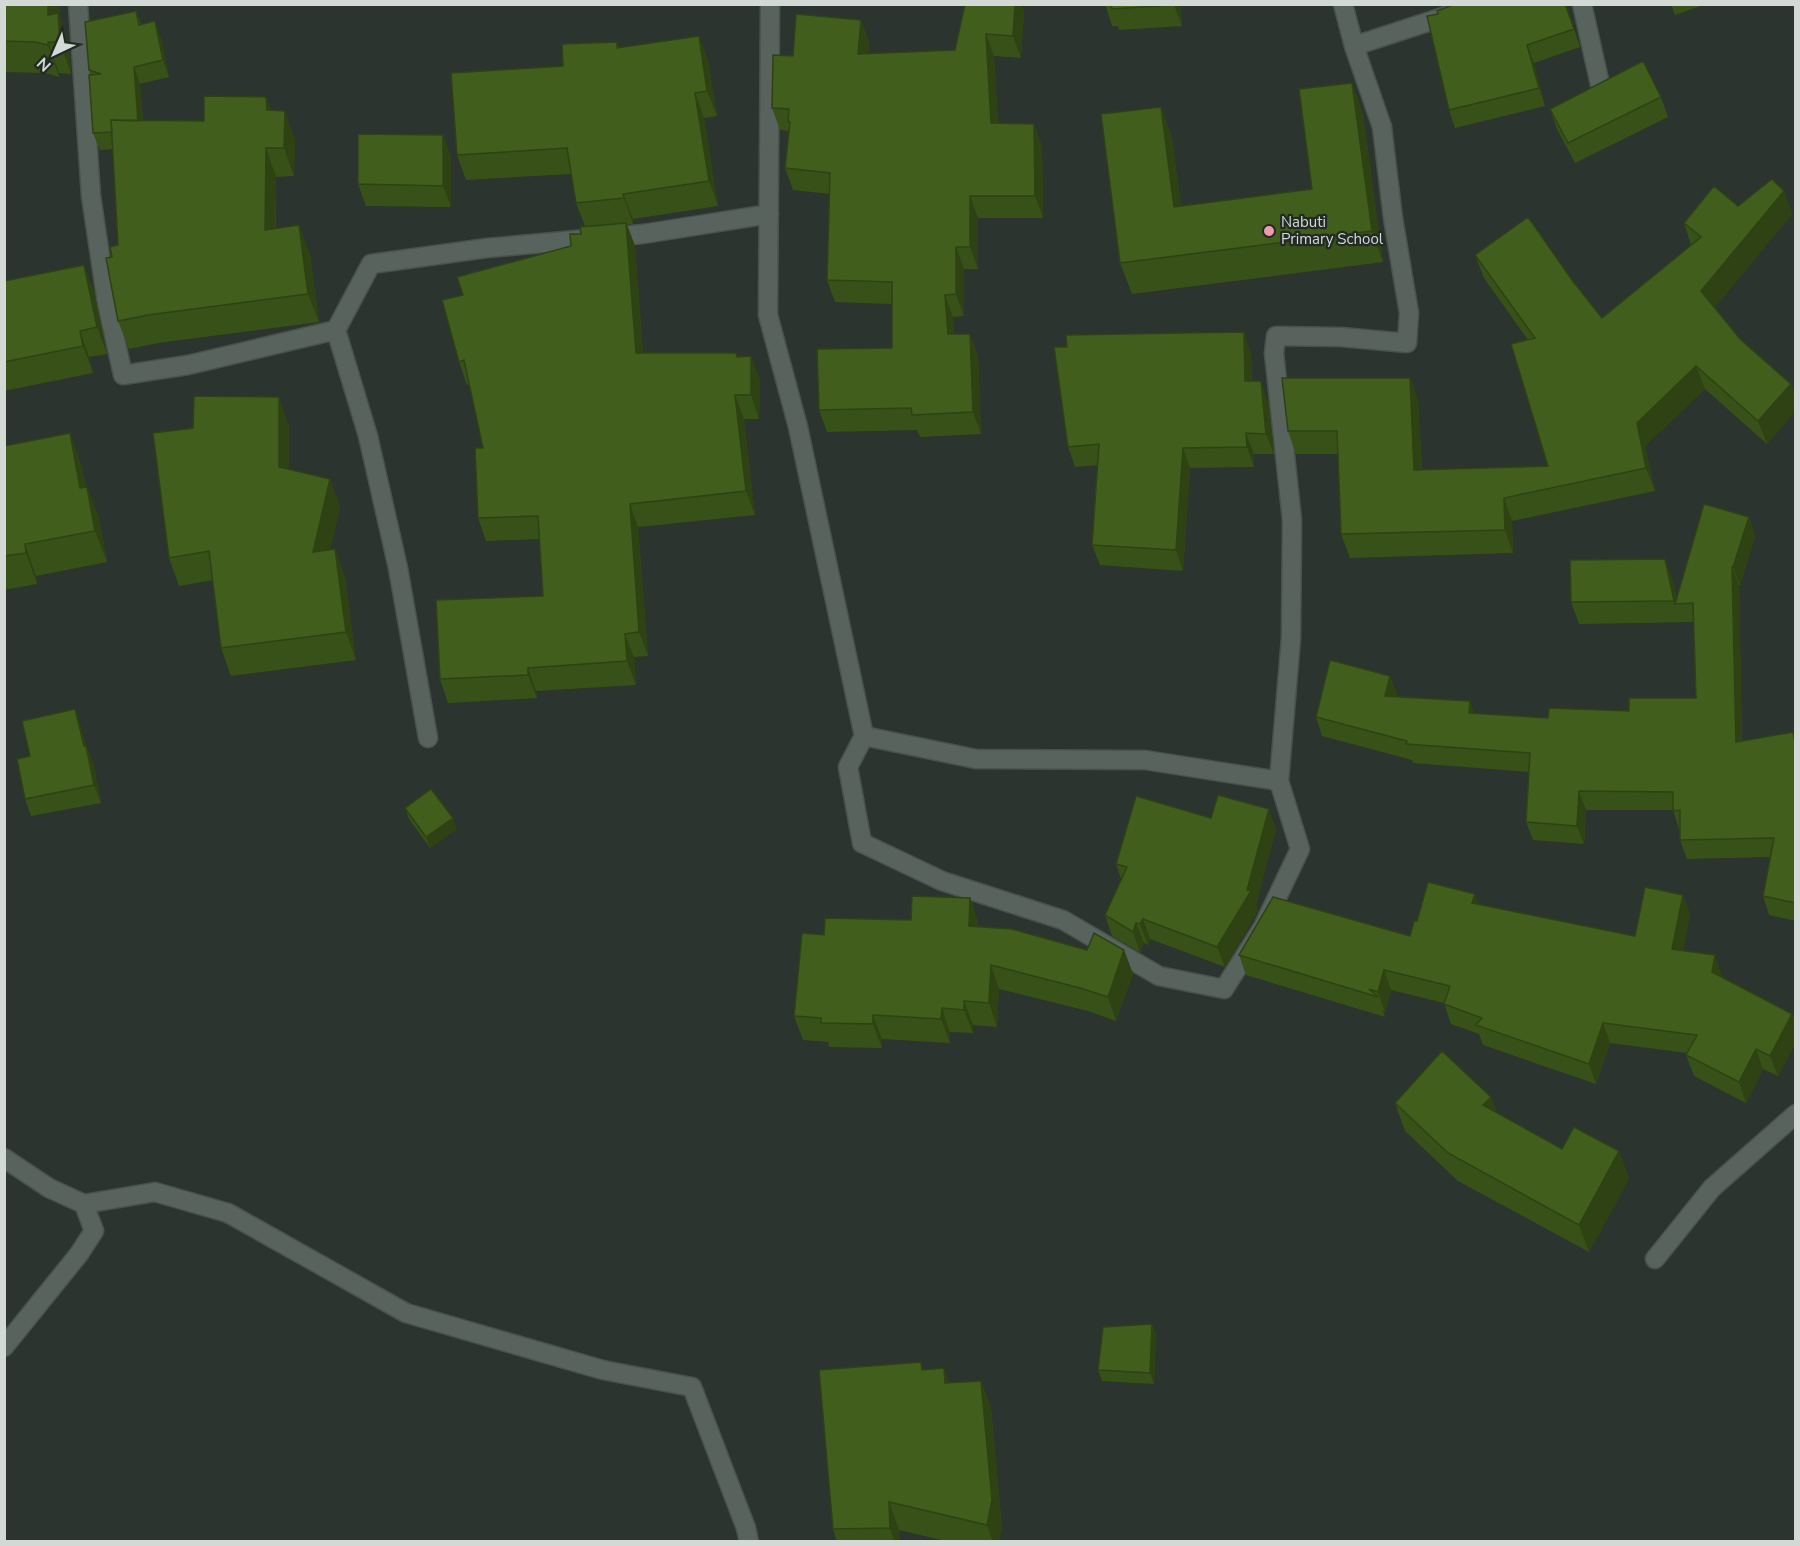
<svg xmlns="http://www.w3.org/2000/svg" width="1800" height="1546" font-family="'Nunito Sans',sans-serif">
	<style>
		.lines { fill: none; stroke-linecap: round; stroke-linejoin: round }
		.minor-casing { stroke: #49514c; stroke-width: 21 }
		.minor { stroke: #59635d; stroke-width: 18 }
		.wall { fill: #385118 }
		.shaded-wall { fill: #2e4214 }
		.building { fill: #415e1c; stroke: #2e4214; stroke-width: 1.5 }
		.poi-dot { fill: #f29aad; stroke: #212a25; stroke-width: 2 }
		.labels { text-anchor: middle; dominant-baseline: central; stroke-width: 4.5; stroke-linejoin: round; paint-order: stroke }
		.poi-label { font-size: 15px; fill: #d3d9d5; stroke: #212a25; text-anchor: start }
	</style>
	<rect width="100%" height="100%" fill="#2b342f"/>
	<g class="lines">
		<defs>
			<path id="minor" d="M78,4L91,196L107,303L123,375L188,365L336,330L371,264L487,248L643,234L769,214
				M770,4L768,315L798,427L864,736L848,767L862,843L942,881L1063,920L1159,976L1224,989L1263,927L1300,849L1279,781L1145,760L976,759L864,736
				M1343,4L1354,46L1483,4
				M1582,4L1601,89
				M336,330L368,436L398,568L428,738
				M1279,781L1291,638L1292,520L1274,353L1276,336L1341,337L1407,343L1409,313L1393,218L1382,127L1354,46
				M4,1158L49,1188L84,1204L155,1192L228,1213L406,1313L603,1370L692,1387L746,1528L749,1542
				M1655,1259L1712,1188L1796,1114
				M4,1347L79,1254L94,1231L84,1204"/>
		</defs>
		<use href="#minor" class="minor-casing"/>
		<use href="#minor" class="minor"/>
	</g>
	<path class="wall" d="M4,4H60V17L69,44L71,74L59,73V77L46,73L4,72Z
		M1105,4H1180L1182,26L1119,30L1118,26H1112Z
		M1455,4H1566L1580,47L1534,63L1545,106L1455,128L1449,110L1438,14Z
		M1671,4H1706L1675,15Z
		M136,11L141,24L161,38L169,77L140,84L143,121H204L266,97L271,110L295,139L294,176L276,177V228L310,254L319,322L158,343L129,349L118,321L112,257L118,245L113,149L100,150L93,133L90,75L89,70Z
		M1024,11L1021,58L994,56L998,123L1034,124L1042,146L1043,218H978V269H964V316L953,317L954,334H970L978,356L981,434L920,437L917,430L827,432L819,410L892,348V304L835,302L827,280L830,194L793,190L785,168L789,131L780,130L772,108L793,56L861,20L869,42L868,54L955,50Z
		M699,36L708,61L717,116L704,118L718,206L633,219V224H627L635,246L643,353H736L737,357L760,379L759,419H744L755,515L638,527L648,656L634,657L636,685L536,691L537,698L448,703L440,679L543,596L539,539L486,541L478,518L483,448L470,384L467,385L459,362L463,295L571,246L581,234L585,226L576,203L571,174L466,180L457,155L563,66L617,42L619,48Z
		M1661,97L1668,117L1575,163L1557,129L1550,109Z
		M1161,107L1172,138L1181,206L1312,189L1363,114L1383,262L1132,294L1120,263Z
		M451,156V207L366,206L358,184Z
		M1784,191L1792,214L1715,307L1740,339L1791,384L1796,396V411L1767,444L1705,389L1645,446L1655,491L1512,521L1513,553L1350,558L1341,534L1338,454H1296L1288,431L1410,378L1418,401L1422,470L1548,466L1528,340L1484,278L1475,255L1572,280L1602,318L1691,245L1684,223Z
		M4,281L94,291L107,354L89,357L93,373L4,391Z
		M1251,352L1252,381L1268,401L1274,454H1254V467L1190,468L1183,571L1100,565L1092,545L1098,465L1075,467L1068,447Z
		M289,425V470L330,479L340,507L330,550L335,549L345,577L356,660L231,676L221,648L213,580L179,586L169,558Z
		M4,446L81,464L86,487H87L99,518L107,562L36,576L37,584L4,590Z
		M1749,517L1755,536L1740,586H1739L1742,741L1796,740V921L1769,915L1763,896L1770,857L1687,859L1680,840V829H1679L1673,810H1586L1584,844L1533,840L1526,822L1529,772L1413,763L1412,760L1322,736L1316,717L1390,676L1397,694L1396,696L1470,701L1474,714L1548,718L1629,711L1696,698L1694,622L1579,624L1571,602L1673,580L1676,598Z
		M81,727L86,746L93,763L101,803L31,816L25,799L30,756Z
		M405,808L457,829L430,848L409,819Z
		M1211,818L1276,829L1256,905L1258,911L1225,967L1150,939L1148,945L1144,943L1140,952L1112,936L1105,915L1121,879L1116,864Z
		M1683,895L1690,915L1683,950L1722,975V977L1792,1014L1796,1022V1042L1778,1076L1763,1069L1746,1103L1694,1076L1686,1055L1687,1053L1610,1043L1596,1084L1483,1045L1479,1034L1451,1024L1444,1003L1391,990L1385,1012L1383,1011L1385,1017L1246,975L1239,955L1410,936L1417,921L1479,905L1635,936Z
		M970,898L978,922V927L1087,950H1124L1133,974L1116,1021L1088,1011L999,989L997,1027L973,1025V1033L950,1032V1043L882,1039V1048L829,1047L828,1042L803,1040L794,1016L824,935L911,920Z
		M1491,1097L1497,1113L1562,1149L1619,1151L1629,1179L1589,1252L1458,1181L1405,1131L1395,1103Z
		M1152,1324L1156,1335L1154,1384L1102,1381L1098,1370Z
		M924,1370L950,1383L981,1381L991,1408L1002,1528L999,1542H950L899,1530L900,1542H837L833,1529Z"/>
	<path class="shaded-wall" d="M48,4H60V17L69,44L71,74L60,42L48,15Z
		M1015,4H1022L1024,11L1021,58L1013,36Z
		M1180,4L1182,26L1174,5Z
		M861,20L869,42L866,76L858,54Z
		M155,21L161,38L169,77L163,60Z
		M986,34L994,56L999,145L991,123Z
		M699,36L708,61L717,116L707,91Z
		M48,42L59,73V77L48,45Z
		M1527,45L1534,63L1545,106L1539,88Z
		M134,67L140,84L145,147L139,130Z
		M1352,83L1363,114L1383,262L1372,231Z
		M695,93L704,118L718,206L709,181Z
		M266,97L277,125L267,110Z
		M1161,107L1172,138L1185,238L1174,207Z
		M285,111L295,139L294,176L284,148Z
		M1034,124L1042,146L1043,218L1035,196Z
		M443,135L451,156V207L443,186Z
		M266,148L276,177L275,258L265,230Z
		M1784,191L1792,214L1709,314L1701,291Z
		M623,194L633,219V224L624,198Z
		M970,196L978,218V269L970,247Z
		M626,223L635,246L645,376L636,353Z
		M299,225L310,254L319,322L308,294Z
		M956,247L964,269V316L956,294Z
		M84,265L94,291L107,354L97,327Z
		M945,295L953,317L956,356L948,334Z
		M80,331L89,357L93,373L83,346Z
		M1244,332L1251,352L1252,401L1245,381Z
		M970,334L978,356L981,434L973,412Z
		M751,356L760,379L759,419L751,395Z
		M1696,366L1705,389L1645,446L1655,491L1646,468L1637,423Z
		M1410,378L1418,401L1423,493L1414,470Z
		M1261,381L1268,401L1274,454L1266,434Z
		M1791,384L1796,396V411L1767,444L1758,421Z
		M735,395L744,419L755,515L746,491Z
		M279,397L289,425V495L279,467Z
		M70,433L81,464L92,519L80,488Z
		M1246,433L1254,454V467L1247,447Z
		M1183,448L1190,468L1183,571L1176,550Z
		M330,479L340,507L323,580L313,552Z
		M87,487L99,518L107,562L95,531Z
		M1504,498L1512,521L1513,553L1505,530Z
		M630,504L638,527L648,656L639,632Z
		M1749,517L1755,536L1740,586L1733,567Z
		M25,544L36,576L37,584L26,553Z
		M335,549L345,577L356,660L346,632Z
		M1665,559L1673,580L1678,604H1675L1674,601Z
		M1732,567L1739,586L1742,761L1736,742Z
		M625,634L634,657L636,685L627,661Z
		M528,668L536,691L537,698L528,675Z
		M1390,676L1397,694L1392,714L1385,696Z
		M1470,701L1477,720L1469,713Z
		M75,709L81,727L88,755L86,746L93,763L101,803L94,785Z
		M1579,791L1586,810L1584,844L1577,826Z
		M1269,809L1276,829L1256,905L1258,911L1225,967L1217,947L1247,890Z
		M453,818L457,829L430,848L426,837Z
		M1475,894L1482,914L1472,903Z
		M1683,895L1690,915L1680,969L1672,949Z
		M970,898L978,922L977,950L969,926Z
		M1143,919L1150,939L1148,945L1140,924Z
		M1136,923L1144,943L1140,952L1133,932Z
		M1124,950L1133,974L1116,1021L1108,997Z
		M1715,955L1722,975L1719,992L1712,972Z
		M991,965L999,989L997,1027L989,1003Z
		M1384,970L1391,990L1385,1012L1378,992Z
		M964,1001L973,1025V1033L964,1010Z
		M942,1008L950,1032V1043L941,1019Z
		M1792,1014L1796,1022V1042L1778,1076L1770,1056Z
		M873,1015L882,1039V1048L873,1024Z
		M1603,1023L1610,1043L1596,1084L1589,1064Z
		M1756,1049L1763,1069L1746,1103L1739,1082Z
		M1491,1097L1501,1124L1483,1105Z
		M1619,1151L1629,1179L1589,1252L1579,1225Z
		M1152,1324L1156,1335L1154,1384L1150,1373Z
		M944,1368L954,1396L945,1383Z
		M981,1381L991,1408L1002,1528L999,1542H993L987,1525Z
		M889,1502L899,1530L900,1542H895L890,1528Z"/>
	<path class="building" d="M4,4H48V15L58,13L60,42H48V45L35,42L4,41Z
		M965,4H1015L1013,36L986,34L991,123L1034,124L1035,196H970V247H956V294L945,295L948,334H970L973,412L912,415L911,408L819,410L817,349L892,348V282L827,280L830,173L785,168L790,122L788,121L789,109L772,108L773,55L793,56L796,14L861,20L858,54L955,50Z
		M1111,4H1174V5L1112,9Z
		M1455,4H1565L1574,29L1527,45L1539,88L1449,110L1427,16L1438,14L1437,11Z
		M136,11L139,25L155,21L163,60L134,67L138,121L111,120L112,132L93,133L89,75L101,74L89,70L85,22Z
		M699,36L707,91L695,93L709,181L623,194L624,198L576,203L567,148L457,155L451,73L563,66L562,44L617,42V48Z
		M1643,61L1661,97L1568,143L1550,109Z
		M1352,83L1372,231L1120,263L1101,114L1161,107L1174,207L1312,189L1299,89Z
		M204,96L266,97L267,110L285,111L284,148H266L265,230L299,225L308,294L148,315L118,321L106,258L112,257L110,247L118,245L111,120L204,121Z
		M358,134L443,135V186L358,184Z
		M1772,179L1784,191L1701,291L1740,339L1791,384L1758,421L1696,366L1637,423L1646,468L1504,498L1505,530L1341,534L1337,431H1288L1282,378H1410L1414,470L1548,466L1511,344L1535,338L1475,255L1528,217L1572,280L1602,318L1701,237L1684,223L1714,186L1738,206Z
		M626,223L636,353H736L737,357L751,356V395H735L746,491L630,504L639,632L625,634L627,661L528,668V675L440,679L436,600L543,596L538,516L478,518L475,448H483L464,360L459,362L442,300L463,295L457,277L571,246L570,234H581L580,227Z
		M84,265L97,327L80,331L83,346L4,362V281Z
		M1244,332L1245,381H1261L1266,434L1246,433L1247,447L1183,448L1176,550L1092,545L1099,444L1068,447L1054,347H1067L1066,335Z
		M194,396L279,397V467L330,479L313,552L335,549L346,632L221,648L209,551L169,558L153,433L193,428Z
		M70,433L80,488L87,487L95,531L25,544L26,553L4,556V446Z
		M1704,504L1749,517L1733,567H1732L1736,742L1793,732L1796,746V903L1763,896L1774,838L1680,840V810L1673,811V792L1579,791L1577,826L1526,822L1530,753L1406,744L1407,741L1316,717L1330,660L1390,676L1385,696L1470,701L1469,713L1548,718L1549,708L1629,711V698H1696L1693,603L1675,604Z
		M1665,559L1674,601L1571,602L1570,560Z
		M75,709L84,746H86L94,785L25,799L17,759L30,756L22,721Z
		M431,789L453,818L426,837L405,808Z
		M1218,795L1269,809L1247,890L1251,891L1217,947L1143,919L1140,924L1136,923L1133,932L1105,915L1127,867L1116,864L1136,796L1211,818Z
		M1428,882L1475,894L1472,903L1635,936L1645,887L1683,895L1672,949L1715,955L1712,972L1792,1014L1770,1056L1756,1049L1739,1082L1686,1055L1697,1035L1603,1023L1589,1064L1476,1025L1482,1018L1444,1004L1450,986L1384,970L1378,992L1369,989L1378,997L1239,955L1273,897L1410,936L1414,921H1417Z
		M912,896L970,898L969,926L1012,929L1087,950L1094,933L1124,950L1108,997L1080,988L991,965L989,1003L964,1001V1010L942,1008L941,1019L873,1015V1024L821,1023V1018L794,1016L802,933L824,935L825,918L911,920Z
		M1442,1051L1491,1097L1483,1105L1562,1149L1574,1127L1619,1151L1579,1225L1448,1153L1395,1103Z
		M1152,1324L1150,1373L1098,1370L1103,1327Z
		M921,1362L922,1370L944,1368L945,1383L981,1381L992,1500L987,1525L889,1502L890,1528L833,1529L819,1370Z"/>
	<circle class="poi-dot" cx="1269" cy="231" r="6"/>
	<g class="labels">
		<g class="poi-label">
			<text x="1281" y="222">Nabuti<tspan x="1281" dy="17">Primary School</tspan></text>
		</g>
	</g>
	<rect width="1800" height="1546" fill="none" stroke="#d3d9d5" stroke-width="12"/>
	<g transform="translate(54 54) rotate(224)" stroke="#212a25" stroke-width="4.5" paint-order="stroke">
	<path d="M0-4.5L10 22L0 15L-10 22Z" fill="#d3d9d5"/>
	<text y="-9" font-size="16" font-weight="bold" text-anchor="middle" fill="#d3d9d5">N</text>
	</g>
</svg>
